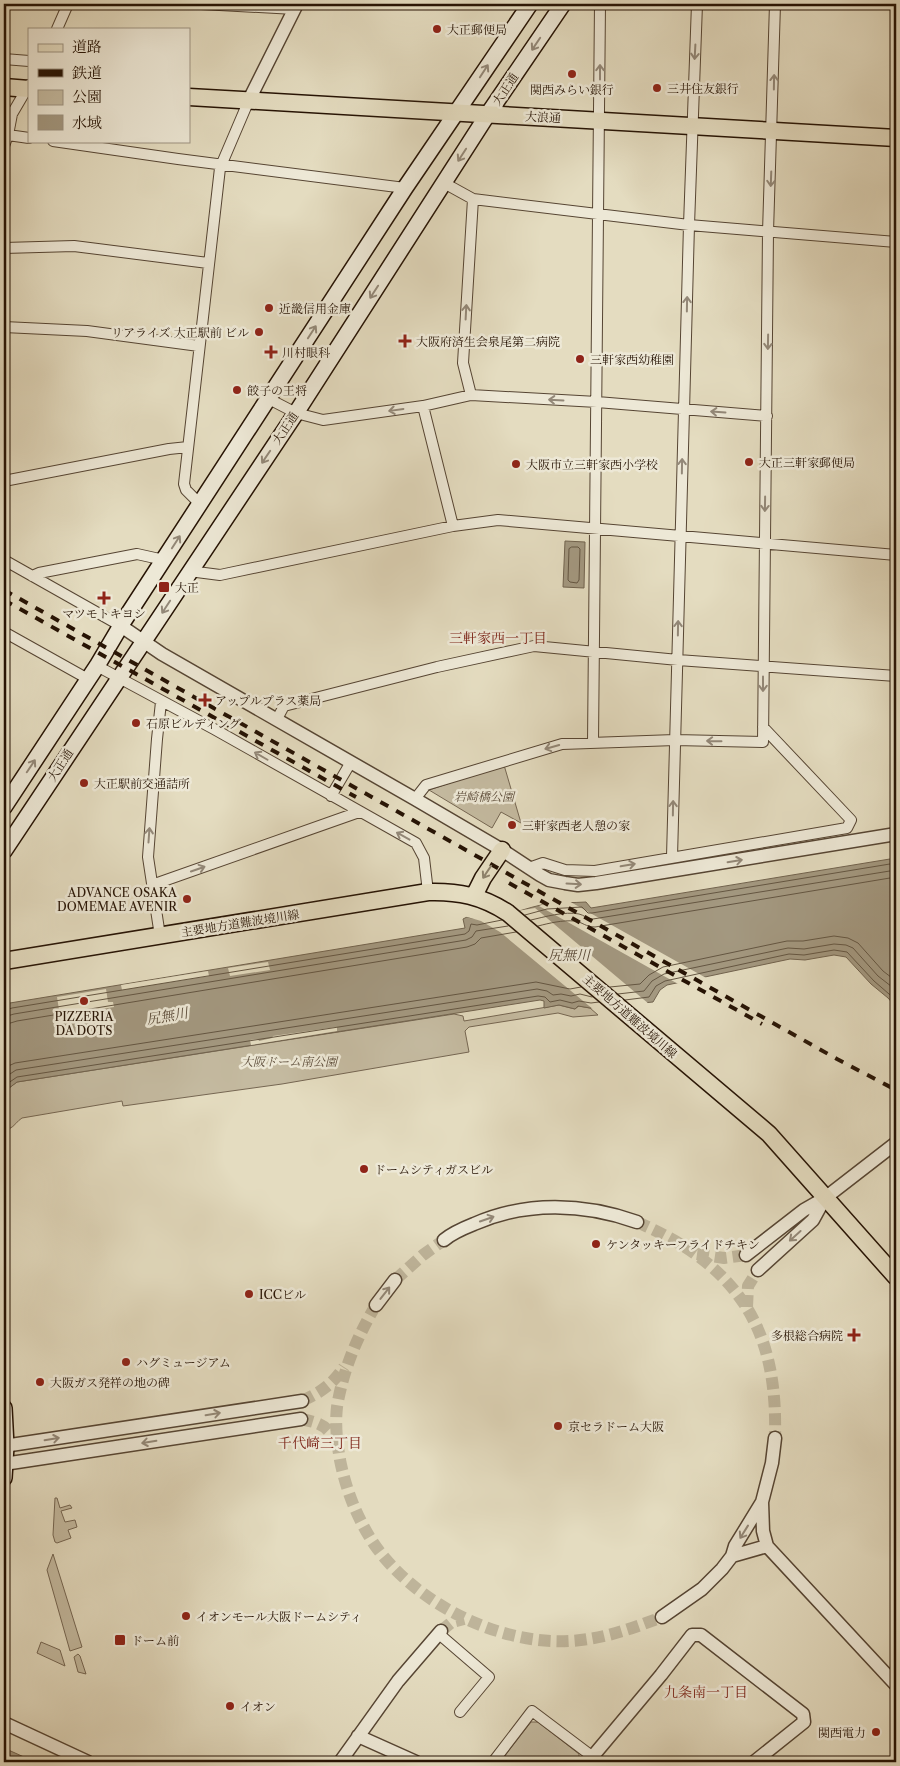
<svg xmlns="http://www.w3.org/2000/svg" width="900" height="1766" font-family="'Libre Caslon Text','Noto Serif JP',serif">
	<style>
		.green { fill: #c4baa0; stroke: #756652 }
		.water { fill: #a39880; stroke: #71634e }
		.pier { fill: #e4dcc0 }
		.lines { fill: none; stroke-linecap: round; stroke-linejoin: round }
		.shore { stroke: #645642; stroke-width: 1 }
		.tertiary-tunnel { stroke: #beb49a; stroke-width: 12; stroke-dasharray: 12 6; stroke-linecap: butt }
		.minor-casing { stroke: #564533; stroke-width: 12 }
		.tertiary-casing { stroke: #564533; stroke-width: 15 }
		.secondary-casing { stroke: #261304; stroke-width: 18 }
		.primary-casing { stroke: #261304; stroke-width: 19 }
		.minor { stroke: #ede8d6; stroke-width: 10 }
		.tertiary { stroke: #ede8d6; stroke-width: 12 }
		.secondary { stroke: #ede8d6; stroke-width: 15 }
		.primary { stroke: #e4dcc0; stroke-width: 16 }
		.rail { stroke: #261304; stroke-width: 4; stroke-dasharray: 9 9; stroke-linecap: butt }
		.oneway { stroke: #938878 }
		.oneway2 { stroke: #8e826b }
		.poi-dot { fill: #8f2418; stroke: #ede8d6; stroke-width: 2 }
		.labels { text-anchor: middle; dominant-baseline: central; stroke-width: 5; stroke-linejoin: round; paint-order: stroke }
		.poi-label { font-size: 12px; fill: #261304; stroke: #ede8d6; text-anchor: start }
		.street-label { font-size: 12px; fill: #261304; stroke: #ede8d6 }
		.park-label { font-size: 12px; font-style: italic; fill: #5d4d3b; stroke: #ede8d6 }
		.neighbourhood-label { font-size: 14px; fill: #7a1f14; stroke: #ede8d6 }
		.water-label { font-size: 14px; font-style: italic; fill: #584836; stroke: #ede8d6 }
	</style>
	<rect width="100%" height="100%" fill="#e4dcc0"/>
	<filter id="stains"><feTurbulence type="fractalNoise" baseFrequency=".004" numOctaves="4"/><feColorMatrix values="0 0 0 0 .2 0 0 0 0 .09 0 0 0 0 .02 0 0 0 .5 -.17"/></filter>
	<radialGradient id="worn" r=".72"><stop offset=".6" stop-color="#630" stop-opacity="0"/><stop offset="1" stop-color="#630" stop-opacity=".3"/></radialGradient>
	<path class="green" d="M504,765L521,823L501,812L492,828L429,790Z
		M559,1005L575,1009L579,1006L590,1008L598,1015L573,1017L558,1013L469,1027L465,1031L469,1052L282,1084L123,1106L122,1101L22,1118C17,1121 15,1126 9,1129L7,1127L6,1090L17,1082L454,1014L463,1016L464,1021Z
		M55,1498H57L60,1508L70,1505L72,1508L61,1511L65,1522L75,1520L77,1527L68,1530L71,1538L57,1543L55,1542L53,1535Z
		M53,1554L82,1647L70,1651L47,1570Z
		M41,1642L60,1650L65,1666L37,1653Z
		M78,1654L80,1656L86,1674L78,1672L74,1657Z
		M531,1722H538L579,1754V1762H500Z"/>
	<path class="water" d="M565,541L585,542L584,588L563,587Z
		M896,858V1007L888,998L871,984L846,957L834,955L805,960L790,959L667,985L660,990L653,1002L590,1008L578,1006L575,1009L559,1005L544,1008V1001L540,1000L17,1082L4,1092V1007L10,1003L465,928L463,919L467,917C494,924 520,908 547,904C559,902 573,903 586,902L591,908Z
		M4,1748L35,1762H4Z"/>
	<path class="pier" d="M567,900L708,979L680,985L539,906L551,901Z
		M535,908L649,1004L594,1010L500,932L481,921L464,916L467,914L477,917L486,916Z
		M268,962L270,970L230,976L228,968Z
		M208,971L209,976L122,990L121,985Z
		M106,989L108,1002H113L114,1007L60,1016L57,997Z
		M337,1027V1031L251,1045L250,1040L258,1039L259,1041L272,1038L273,1036Z"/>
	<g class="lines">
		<path class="shore" d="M572,547H578L580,549L579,580L577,583L570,582L568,580L569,549Z
			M525,915L547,909L582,907L588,913H592L896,863
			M531,920C544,917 565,911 579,914C584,915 587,919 593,919L896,870
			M538,926C550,923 562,920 575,921C582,922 586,927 595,927L896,877
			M610,987L640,984L649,975L663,967L787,941H803L834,936L848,938L858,943L883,971L896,981
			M618,994L644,991L652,981L664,974L788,948L804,949L834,944L846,945L853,948L878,976L896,990
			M625,1000L649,997L656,986L665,981L789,954L804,955L834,950L847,952L874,981L896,1000
			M4,1011L12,1008L465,934L469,931L471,924L477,925L502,920
			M4,1017L14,1014L466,940L472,937L476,931L508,926
			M4,1025L17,1021L467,947L475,944L481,938L516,932
			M4,1068L15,1063L536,982L570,989L581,987
			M4,1078L16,1070L537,989L547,991L553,995L561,994L571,996L580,994L592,997
			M4,1086L17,1077L538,996L545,997L550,1002L560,1000L572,1003L579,1001L591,1003L599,1002"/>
		<path class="tertiary-tunnel" d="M637,1222C657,1231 677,1241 694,1253C760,1300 777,1361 775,1438
			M697,1254L724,1258L746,1255
			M395,1280L423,1255L444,1240
			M376,1305C357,1337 343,1370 337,1407C335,1424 337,1443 340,1460C346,1490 357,1518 374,1544C415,1603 498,1645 570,1641C603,1639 631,1629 662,1617
			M747,1307L748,1286L758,1270
			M302,1401C321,1392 332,1385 344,1367
			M301,1419C321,1423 328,1426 338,1445
			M441,1631L452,1622L464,1619"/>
		<defs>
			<path id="minor" d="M201,4L295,9
				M57,29L68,4
				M4,59L29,61
				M8,135L29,138
				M53,141L178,159L405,188
				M4,146L8,135L12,114L29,85
				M444,183L473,199L689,225L896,242
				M4,248L74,246L208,263
				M4,327L87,331L199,346
				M471,395L463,363L473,199
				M269,399L296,413L323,420L423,406L471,395L597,402L767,416
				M423,406L453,526
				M4,481L169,449L188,447
				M200,504L186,490L184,484L220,168L249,100
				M4,560L121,626
				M189,571L220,575L453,526L498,520L896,555
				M32,576L39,573L137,554L164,560
				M4,632L88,679
				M97,666L214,729L416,843L424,858L428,892
				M277,719L284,706L437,667L534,646L678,660L896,676
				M593,742L600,4
				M331,796L351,762
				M415,799L426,785L562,744L675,740L763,742L768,232L775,4
				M672,857L689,225L697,4
				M529,868L543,863L565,870L595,871L847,828L851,820L763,727
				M152,885L359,812
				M160,936L148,857L157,739L161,702
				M439,1634L489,1677L460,1712
				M493,1762L532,1711L593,1757"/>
			<path id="tertiary" d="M249,100L297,4
				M121,626L162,654L415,799L502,850L540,875L549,880L565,883L578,885L596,883L896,834
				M444,1240C452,1233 464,1228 474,1224C526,1201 584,1203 637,1222
				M746,1255L804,1210L825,1198L896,1143
				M758,1270L813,1220L825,1198
				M376,1305L395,1280
				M4,1446L302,1401
				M4,1464L301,1419
				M762,1502L763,1531L767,1546L896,1685
				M732,1556L767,1546
				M662,1617L702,1589L722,1569L732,1556L735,1546L762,1502L772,1463L775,1438
				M4,1723L88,1762
				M358,1736L416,1762
				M340,1762L398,1681L441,1631
				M588,1762L661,1675L692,1635H701L803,1714L804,1722L754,1762"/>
			<path id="secondary" d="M4,807L97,666L123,622L405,188L530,4
				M4,851L296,413L488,114L563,4
				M4,1408L6,1446L4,1478"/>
			<path id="primary" d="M4,87L29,89
				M189,97L896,138
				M474,896L483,878L502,850
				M4,961L428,892C458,891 482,896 508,913L769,1134L896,1277"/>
		</defs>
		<use href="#minor" class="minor-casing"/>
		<use href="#tertiary" class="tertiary-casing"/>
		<use href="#secondary" class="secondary-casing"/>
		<use href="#primary" class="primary-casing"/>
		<use href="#minor" class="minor"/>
		<use href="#tertiary" class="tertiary"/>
		<use href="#secondary" class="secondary"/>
		<use href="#primary" class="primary"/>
		<path class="rail" d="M4,590L837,1059L896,1090
			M4,600L356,797
			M509,883L762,1024"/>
	</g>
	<defs><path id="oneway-shaft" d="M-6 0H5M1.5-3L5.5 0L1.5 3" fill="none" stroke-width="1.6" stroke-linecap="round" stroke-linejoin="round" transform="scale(1.25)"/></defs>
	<g class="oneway">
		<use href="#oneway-shaft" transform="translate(536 44) rotate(124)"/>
		<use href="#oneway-shaft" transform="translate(695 52) rotate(93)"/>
		<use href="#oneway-shaft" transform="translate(484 71) rotate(-57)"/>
		<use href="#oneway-shaft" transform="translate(600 72) rotate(-90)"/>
		<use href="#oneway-shaft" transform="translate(774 82) rotate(-89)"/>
		<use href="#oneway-shaft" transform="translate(462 155) rotate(123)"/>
		<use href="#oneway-shaft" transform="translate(771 179) rotate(92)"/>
		<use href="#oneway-shaft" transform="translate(374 292) rotate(123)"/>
		<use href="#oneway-shaft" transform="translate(687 304) rotate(-89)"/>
		<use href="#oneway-shaft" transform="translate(466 312) rotate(-87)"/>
		<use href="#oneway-shaft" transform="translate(312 332) rotate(-57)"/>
		<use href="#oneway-shaft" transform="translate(768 342) rotate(91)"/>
		<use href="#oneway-shaft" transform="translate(556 400) rotate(-177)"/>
		<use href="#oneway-shaft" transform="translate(396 410) rotate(172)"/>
		<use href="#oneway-shaft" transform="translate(718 412) rotate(-176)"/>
		<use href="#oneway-shaft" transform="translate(266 457) rotate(124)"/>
		<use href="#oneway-shaft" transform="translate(682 466) rotate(-89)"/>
		<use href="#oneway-shaft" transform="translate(765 504) rotate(91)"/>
		<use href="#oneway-shaft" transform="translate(176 542) rotate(-57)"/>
		<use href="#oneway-shaft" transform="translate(166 607) rotate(123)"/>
		<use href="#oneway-shaft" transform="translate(678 628) rotate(-89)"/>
		<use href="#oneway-shaft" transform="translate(763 684) rotate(90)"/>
		<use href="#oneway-shaft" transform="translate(714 741) rotate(-179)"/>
		<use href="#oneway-shaft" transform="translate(552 747) rotate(164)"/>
		<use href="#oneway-shaft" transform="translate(261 756) rotate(-150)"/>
		<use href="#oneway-shaft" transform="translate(31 766) rotate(-56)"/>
		<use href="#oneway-shaft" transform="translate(673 808) rotate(-89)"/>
		<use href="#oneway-shaft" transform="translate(149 835) rotate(-86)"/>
		<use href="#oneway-shaft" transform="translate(403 836) rotate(-151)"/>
		<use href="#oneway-shaft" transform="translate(735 861) rotate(-9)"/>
		<use href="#oneway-shaft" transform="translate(628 865) rotate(-10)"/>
		<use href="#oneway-shaft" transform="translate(198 869) rotate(-19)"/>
		<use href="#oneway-shaft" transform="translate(574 884) rotate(3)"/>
		<use href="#oneway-shaft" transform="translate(487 1219) rotate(-19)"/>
		<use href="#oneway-shaft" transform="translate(795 1236) rotate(138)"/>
		<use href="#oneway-shaft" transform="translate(385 1293) rotate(-52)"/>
		<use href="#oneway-shaft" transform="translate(213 1414) rotate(-9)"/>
		<use href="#oneway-shaft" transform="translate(52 1439) rotate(-9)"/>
		<use href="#oneway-shaft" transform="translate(149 1442) rotate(171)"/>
		<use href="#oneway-shaft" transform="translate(744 1532) rotate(122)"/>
	</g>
	<use class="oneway2" href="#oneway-shaft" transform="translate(487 872) rotate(124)"/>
	<g class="poi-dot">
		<circle cx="437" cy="29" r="5"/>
		<circle cx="572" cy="74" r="5"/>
		<circle cx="657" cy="88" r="5"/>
		<circle cx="269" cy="308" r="5"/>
		<circle cx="259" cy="332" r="5"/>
		<path d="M402.5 333.5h5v5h5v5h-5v5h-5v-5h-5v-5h5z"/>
		<path d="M268.5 344.5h5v5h5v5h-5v5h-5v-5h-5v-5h5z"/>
		<circle cx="580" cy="359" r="5"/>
		<circle cx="237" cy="390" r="5"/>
		<circle cx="749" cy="462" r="5"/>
		<circle cx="516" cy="464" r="5"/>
		<rect x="158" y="581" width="12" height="12" rx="2.5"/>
		<path d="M101.5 590.5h5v5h5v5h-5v5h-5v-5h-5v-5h5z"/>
		<path d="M202.5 692.5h5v5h5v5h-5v5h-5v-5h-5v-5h5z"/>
		<circle cx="136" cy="723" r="5"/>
		<circle cx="84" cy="783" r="5"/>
		<circle cx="512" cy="825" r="5"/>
		<circle cx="187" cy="899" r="5"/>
		<circle cx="84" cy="1001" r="5"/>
		<circle cx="364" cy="1169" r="5"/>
		<circle cx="596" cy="1244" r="5"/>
		<circle cx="249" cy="1294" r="5"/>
		<path d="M851.5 1327.5h5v5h5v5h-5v5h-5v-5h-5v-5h5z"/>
		<circle cx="126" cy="1362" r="5"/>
		<circle cx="40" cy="1382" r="5"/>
		<circle cx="558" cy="1426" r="5"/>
		<circle cx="186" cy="1616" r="5"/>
		<rect x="114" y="1634" width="12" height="12" rx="2.5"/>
		<circle cx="230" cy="1706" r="5"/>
		<circle cx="876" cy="1732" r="5"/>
	</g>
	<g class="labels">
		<g class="poi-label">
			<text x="447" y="29">大正郵便局</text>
			<text x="667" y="88">三井住友銀行</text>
			<text x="572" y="89" text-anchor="middle">関西みらい銀行</text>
			<text x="279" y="308">近畿信用金庫</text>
			<text x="249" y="332" text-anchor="end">リアライズ 大正駅前 ビル</text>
			<text x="416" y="341">大阪府済生会泉尾第二病院</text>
			<text x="282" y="352">川村眼科</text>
			<text x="590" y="359">三軒家西幼稚園</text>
			<text x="247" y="390">餃子の王将</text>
			<text x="759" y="462">大正三軒家郵便局</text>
			<text x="526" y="464">大阪市立三軒家西小学校</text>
			<text x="175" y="587">大正</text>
			<text x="104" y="613" text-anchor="middle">マツモトキヨシ</text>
			<text x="215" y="700">アップルプラス薬局</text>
			<text x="146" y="723">石原ビルディング</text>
			<text x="94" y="783">大正駅前交通詰所</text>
			<text x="522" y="825">三軒家西老人憩の家</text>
			<text x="177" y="892" text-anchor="end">ADVANCE OSAKA<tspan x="177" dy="14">DOMEMAE AVENIR</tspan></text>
			<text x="84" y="1016" text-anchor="middle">PIZZERIA<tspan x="84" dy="14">DA DOTS</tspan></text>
			<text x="374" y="1169">ドームシティガスビル</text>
			<text x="606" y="1244">ケンタッキーフライドチキン</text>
			<text x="259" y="1294">ICCビル</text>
			<text x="843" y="1335" text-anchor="end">多根総合病院</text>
			<text x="136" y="1362">ハグミュージアム</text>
			<text x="50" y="1382">大阪ガス発祥の地の碑</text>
			<text x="568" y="1426">京セラドーム大阪</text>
			<text x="196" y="1616">イオンモール大阪ドームシティ</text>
			<text x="131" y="1640">ドーム前</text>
			<text x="240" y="1706">イオン</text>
			<text x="866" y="1732" text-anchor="end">関西電力</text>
		</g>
		<g class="street-label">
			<text transform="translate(505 89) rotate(-56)">大正通</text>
			<text transform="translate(543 117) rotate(3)">大浪通</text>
			<text transform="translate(285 428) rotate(-56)">大正通</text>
			<text transform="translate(60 765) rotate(-57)">大正通</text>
			<text transform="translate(240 923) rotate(-9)">主要地方道難波境川線</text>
			<text transform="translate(630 1016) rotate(41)">主要地方道難波境川線</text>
		</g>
		<g class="park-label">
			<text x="484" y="796">岩崎橋公園</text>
			<text x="289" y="1061">大阪ドーム南公園</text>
		</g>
		<g class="neighbourhood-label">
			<text x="498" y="638">三軒家西一丁目</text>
			<text x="320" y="1443">千代崎三丁目</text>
			<text x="706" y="1692">九条南一丁目</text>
		</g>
		<g class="water-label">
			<text x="569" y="955">尻無川</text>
			<text transform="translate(167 1016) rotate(-10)">尻無川</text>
		</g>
	</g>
	<rect width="900" height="1766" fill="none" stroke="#e4dcc0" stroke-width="20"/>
	<rect x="5" y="5" width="890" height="1756" fill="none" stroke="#261304" stroke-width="2.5"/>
	<rect x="10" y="10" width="880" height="1746" fill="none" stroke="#261304"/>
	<rect x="28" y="28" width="162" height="115" fill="#ede8d6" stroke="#9d9382"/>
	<rect x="38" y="44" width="25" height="8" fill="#e4dcc0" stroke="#9d9382"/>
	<text x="72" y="52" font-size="15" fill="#261304">道路</text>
	<rect x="38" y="69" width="25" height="8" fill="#261304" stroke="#9d9382"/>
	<text x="72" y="78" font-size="15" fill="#261304">鉄道</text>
	<rect x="38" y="90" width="25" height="15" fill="#c4baa0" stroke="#9d9382"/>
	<text x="72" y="102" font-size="15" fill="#261304">公園</text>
	<rect x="38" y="115" width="25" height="15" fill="#a39880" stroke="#9d9382"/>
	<text x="72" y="128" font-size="15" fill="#261304">水域</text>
	<rect width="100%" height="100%" filter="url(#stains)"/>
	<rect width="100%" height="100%" fill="url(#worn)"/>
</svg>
